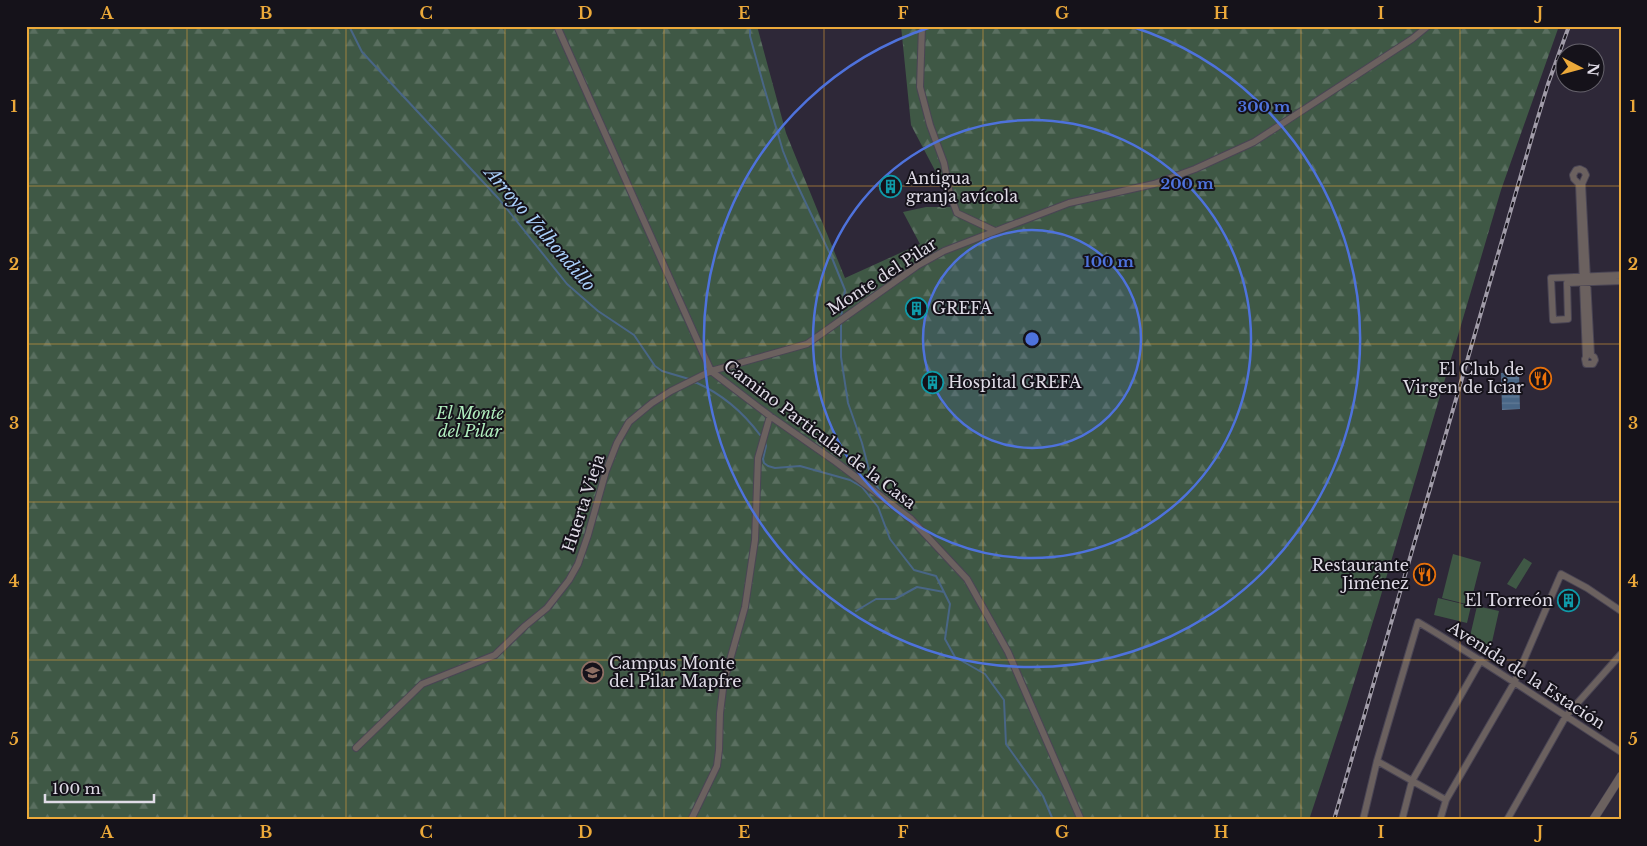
<svg xmlns="http://www.w3.org/2000/svg" width="1647" height="846" font-family="'Libre Baskerville',serif">
	<style>
		.forest { fill: url(#forest-firs) }
		.pitch { fill: #3f5845 }
		.water { fill: url(#water-rules) }
		.lines { fill: none; stroke-linecap: round; stroke-linejoin: round }
		.stream { stroke: #496686; stroke-width: 2 }
		.minor-casing { stroke: #4a4554; stroke-width: 8 }
		.tertiary-casing { stroke: #4a4554; stroke-width: 9 }
		.minor { stroke: #6b615f; stroke-width: 6 }
		.tertiary { stroke: #6b615f; stroke-width: 8 }
		.rail-casing { stroke: #a19ca9; stroke-width: 4 }
		.rail { stroke: #15121a; stroke-width: 2; stroke-dasharray: 5.5; stroke-linecap: butt }
		.grid { fill: none; stroke: #eca93a; stroke-width: 1; stroke-opacity: 0.55 }
		.ring { fill: none; stroke: #4e72dc; stroke-width: 2.5 }
		.labels { text-anchor: middle; dominant-baseline: central; stroke-width: 4; stroke-linejoin: round; paint-order: stroke }
		.poi-label { font-size: 16px; fill: #e0dce7; stroke: #15121a; text-anchor: start }
		.street-label { font-size: 16px; fill: #e0dce7; stroke: #15121a }
		.park-label { font-size: 16px; font-style: italic; fill: #b0eebe; stroke: #15121a }
		.water-label { font-size: 18px; font-style: italic; fill: #a9cffa; stroke: #15121a }
		.centre { fill: #4e72dc; stroke: #15121a; stroke-width: 2.5 }
		.ring-label { font-size: 15px; text-anchor: middle; font-weight: bold; fill: #4e72dc; stroke: #15121a; stroke-width: 4; stroke-linejoin: round; paint-order: stroke }
		.neatline { fill: none; stroke: #eca93a; stroke-width: 2 }
		.grid-label { font-size: 16px; text-anchor: middle; font-weight: bold; fill: #eca93a }
	</style>
	<defs>
		<pattern id="forest-firs" width="22" height="20" patternUnits="userSpaceOnUse" patternTransform="scale(1.25)"><rect width="22" height="20" fill="#3f5845"/><path d="M5 1l3.5 6h-7zM16 11l3.5 6h-7z" fill="#5a6f60"/></pattern>
		<pattern id="water-rules" width="6" height="5" patternUnits="userSpaceOnUse" patternTransform="scale(1.25)"><rect width="6" height="5" fill="#496686"/><path d="M0 2.5h6" fill="none" stroke="#637b97"/></pattern>
	</defs>
	<rect width="100%" height="100%" fill="#2e2838"/>
	<path class="forest" d="M26,26H757L786,133L845,278L920,244L903,212L926,207H952L949,197L911,125L901,26H1559L1501,190L1379,602L1347,705L1309,820H26Z"/>
	<path class="pitch" d="M1453,554L1481,562L1470,605L1442,598Z
		M1524,558L1532,563L1516,589L1507,584Z
		M1438,598L1471,606L1467,623L1434,615Z
		M1477,606L1499,611L1490,651L1468,645Z"/>
	<path class="water" d="M1519,372L1520,409L1502,410L1501,373Z"/>
	<g class="lines">
		<path class="stream" d="M349,26L362,52L499,199L567,284L598,311L634,335L655,366L662,371L689,379
			M750,26V36L764,87L783,151L793,176L832,258L845,290L841,318
			M841,323V357L848,403L862,443L869,470L879,490
			M695,382C722,394 743,412 760,435
			M765,442L766,446L763,459L764,463L768,466L775,468L800,466L850,480L862,487L878,507L890,539L914,570L936,576L950,604L945,639L955,657L985,674L1004,700L1006,744L1043,796L1053,820
			M856,611L876,599H895L917,587L944,592"/>
		<defs>
			<path id="minor" d="M557,26L711,371L770,416L836,462L911,519L967,579L1008,652L1081,820
				M922,26L920,87L930,125L944,163L950,194L957,213L995,231
				M1580,169L1584,171L1586,175L1582,184L1591,355L1594,357L1595,360L1593,364H1586L1585,359L1586,357L1579,184L1574,179L1573,175L1576,170Z
				M1621,275L1551,278L1553,320L1568,319L1567,283L1621,281
				M356,748L422,684L495,655L525,626L547,608L569,580L578,564L588,535L606,471L617,443L629,422L652,403L671,391L711,371L807,344L917,266L944,251L1069,203L1154,184L1195,169L1254,142L1412,39L1428,26
				M1377,761L1446,800
				M691,820L717,766L719,750L720,713L724,681L745,607L755,540L758,458L770,416
				M1363,820L1377,761L1418,622C1487,663 1553,708 1621,752
				M1402,820L1412,781L1481,660
				M1440,820L1446,800L1514,683L1561,574L1587,588L1621,611
				M1507,820L1566,716L1621,654"/>
			<path id="tertiary" d="M1593,820L1621,776"/>
		</defs>
		<use href="#minor" class="minor-casing"/>
		<use href="#tertiary" class="tertiary-casing"/>
		<use href="#minor" class="minor"/>
		<use href="#tertiary" class="tertiary"/>
		<defs>
			<path id="rail" d="M1334,820L1532,137L1548,84L1569,26"/>
		</defs>
		<use href="#rail" class="rail-casing"/>
		<use href="#rail" class="rail"/>
	</g>
	<path class="grid" d="M187,26V820M346,26V820M505,26V820M664,26V820M824,26V820M983,26V820M1142,26V820M1301,26V820M1460,26V820M26,186H1621M26,344H1621M26,502H1621M26,660H1621"/>
	<circle cx="1032" cy="339" r="109" fill="#4e72dc" fill-opacity=".12"/>
	<g class="ring">
		<circle cx="1032" cy="339" r="109"/>
		<circle cx="1032" cy="339" r="219"/>
		<path d="M1133 27A328 328 0 1 1 931 27"/>
	</g>
	<defs>
		<symbol id="building-ring" viewBox="-11 -11 22 22"><circle r="9.5" fill="#15121a" stroke="#0f9aa8" stroke-width="1.5"/><path d="M-4-6H4V6H1V3H-1V6H-4ZM-2.5-4.3h1.7v1.8h-1.7ZM.8-4.3h1.7v1.8H.8ZM-2.5-1h1.7V.8h-1.7ZM.8-1h1.7V.8H.8Z" fill="#0f9aa8"/></symbol>
		<symbol id="restaurant-ring" viewBox="-11 -11 22 22"><circle r="9.5" fill="#15121a" stroke="#e8710a" stroke-width="1.5"/><path d="M-5-6h1v4h1v-4h1v4h1v-4h1v5L-1.5 .5V6h-2V.5L-5-1ZM5-6V6H3V1.5H1.5Q1.5-4 5-6Z" fill="#e8710a"/></symbol>
		<symbol id="university-ring" viewBox="-11 -11 22 22"><circle r="9.5" fill="#15121a" stroke="#8d6e63" stroke-width="1.5"/><path d="M0-5L7-2L0 1L-7-2ZM-4 1L0 2.5L4 1V4Q0 6-4 4Z" fill="#8d6e63"/></symbol>
	</defs>
	<g fill-rule="evenodd">
		<use href="#building-ring" x="878" y="174" width="25" height="25"/>
		<use href="#building-ring" x="904" y="296" width="25" height="25"/>
		<use href="#restaurant-ring" x="1528" y="366" width="25" height="25"/>
		<use href="#building-ring" x="920" y="370" width="25" height="25"/>
		<use href="#restaurant-ring" x="1412" y="562" width="25" height="25"/>
		<use href="#building-ring" x="1556" y="588" width="25" height="25"/>
		<use href="#university-ring" x="580" y="660" width="25" height="25"/>
	</g>
	<g class="labels">
		<g class="poi-label">
			<text x="906" y="178">Antigua<tspan x="906" dy="18">granja avícola</tspan></text>
			<text x="932" y="308">GREFA</text>
			<text x="1524" y="369" text-anchor="end">El Club de<tspan x="1524" dy="18">Virgen de Iciar</tspan></text>
			<text x="948" y="382">Hospital GREFA</text>
			<text x="1409" y="565" text-anchor="end">Restaurante<tspan x="1409" dy="18">Jiménez</tspan></text>
			<text x="1553" y="600" text-anchor="end">El Torreón</text>
			<text x="609" y="663">Campus Monte<tspan x="609" dy="18">del Pilar Mapfre</tspan></text>
		</g>
		<g class="street-label">
			<text transform="translate(882 276) rotate(-33)">Monte del Pilar</text>
			<text transform="translate(820 434) rotate(37)">Camino Particular de la Casa</text>
			<text transform="translate(583 503) rotate(-72)">Huerta Vieja</text>
			<text transform="translate(1527 675) rotate(33)">Avenida de la Estación</text>
		</g>
		<g class="park-label">
			<text x="470" y="413">El Monte<tspan x="470" dy="18">del Pilar</tspan></text>
		</g>
		<g class="water-label">
			<text transform="translate(540 229) rotate(49)">Arroyo Valhondillo</text>
		</g>
	</g>
	<circle cx="1032" cy="339" r="8" class="centre"/>
	<g class="ring-label">
		<text x="1264" y="112">300 m</text>
		<text x="1187" y="189">200 m</text>
		<text x="1109" y="267">100 m</text>
	</g>
	<rect width="1647" height="846" fill="none" stroke="#15121a" stroke-width="55"/>
	<g transform="translate(1580 68) rotate(96)"><circle r="24" fill="#15121a" stroke="#66636c"/>
	<path d="M0-4L9 19L0 12L-9 19Z" fill="#eca93a"/>
	<text y="-8" font-size="14" font-weight="bold" text-anchor="middle" fill="#e0dce7">N</text>
	</g>
	<path d="M45 794v8h109v-8" fill="none" stroke="#e0dce7" stroke-width="2.5"/>
	<text x="52" y="794" font-size="15" fill="#e0dce7" stroke="#15121a" stroke-width="4" paint-order="stroke">100 m</text>
	<rect x="28" y="28" width="1592" height="790" class="neatline"/>
	<g class="grid-label">
		<text x="107" y="19">A</text>
		<text x="266" y="19">B</text>
		<text x="426" y="19">C</text>
		<text x="585" y="19">D</text>
		<text x="744" y="19">E</text>
		<text x="903" y="19">F</text>
		<text x="1062" y="19">G</text>
		<text x="1221" y="19">H</text>
		<text x="1381" y="19">I</text>
		<text x="1540" y="19">J</text>
		<text x="14" y="112">1</text>
		<text x="1633" y="112">1</text>
		<text x="14" y="270">2</text>
		<text x="1633" y="270">2</text>
		<text x="14" y="429">3</text>
		<text x="1633" y="429">3</text>
		<text x="14" y="587">4</text>
		<text x="1633" y="587">4</text>
		<text x="14" y="745">5</text>
		<text x="1633" y="745">5</text>
		<text x="107" y="838">A</text>
		<text x="266" y="838">B</text>
		<text x="426" y="838">C</text>
		<text x="585" y="838">D</text>
		<text x="744" y="838">E</text>
		<text x="903" y="838">F</text>
		<text x="1062" y="838">G</text>
		<text x="1221" y="838">H</text>
		<text x="1381" y="838">I</text>
		<text x="1540" y="838">J</text>
	</g>
</svg>
